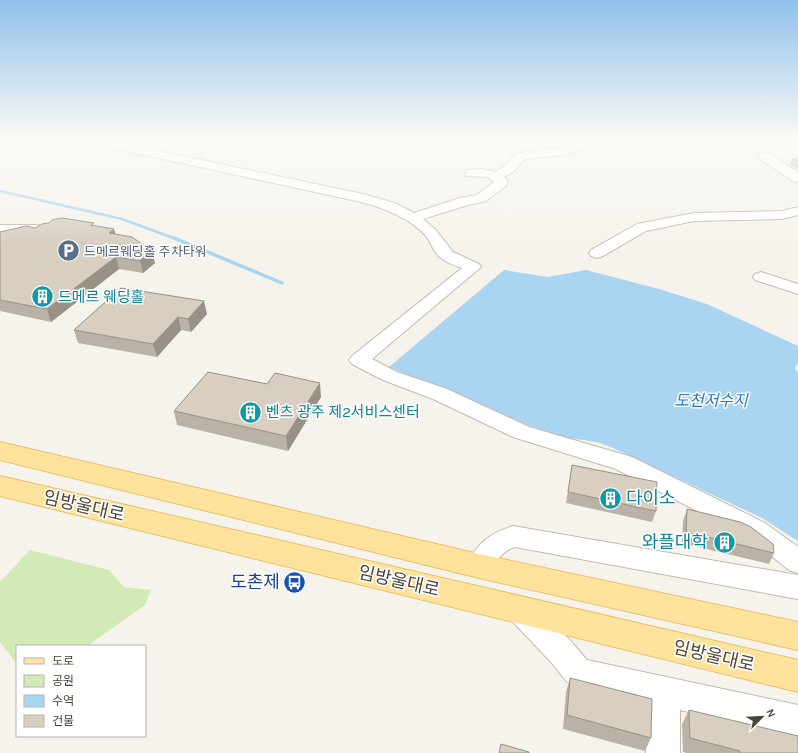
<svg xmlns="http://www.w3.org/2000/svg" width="798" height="753" font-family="Karla,'Noto Sans KR',sans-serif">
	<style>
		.green { fill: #d2eab5 }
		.water { fill: #a9d4f2 }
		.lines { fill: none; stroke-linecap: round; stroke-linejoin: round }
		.stream-far1 { stroke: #a9d4f2; stroke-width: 2.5 }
		.stream { stroke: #a9d4f2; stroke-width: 3.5 }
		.minor-casing { stroke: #c2bbae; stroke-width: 2 }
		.major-casing { stroke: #e6c16a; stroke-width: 2 }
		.minor { fill: #fff; fill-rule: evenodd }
		.major { fill: #ffe39c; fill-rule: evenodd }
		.wall { fill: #bab2a6 }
		.shaded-wall { fill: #979187 }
		.building { fill: #d8cfc1; stroke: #979187 }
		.labels { text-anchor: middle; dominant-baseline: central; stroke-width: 3; stroke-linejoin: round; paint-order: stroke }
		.far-service-label { font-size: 13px; fill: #4e5e75; stroke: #fff; text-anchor: start }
		.culture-label { font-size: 15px; fill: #0d838f; stroke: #fff; text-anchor: start }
		.water-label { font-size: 16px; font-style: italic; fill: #2e7ab2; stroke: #fff }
		.near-culture-label { font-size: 18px; fill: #0d838f; stroke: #fff; text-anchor: start }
		.near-street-label { font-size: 18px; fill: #4b4439; stroke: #fff }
		.near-transit-label { font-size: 18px; fill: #164399; stroke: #fff; text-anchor: end }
	</style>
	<rect width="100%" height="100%" fill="#f6f3ec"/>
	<path class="green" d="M30,550L109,570L124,587L151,590L145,605L87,646H17V664L0,642V582Z"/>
	<path class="water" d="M504,270L548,277L586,270L659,289L707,304L798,346V363L795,368L798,373V541L762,518L613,448L597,442L554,436L389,367Z"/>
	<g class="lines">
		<path class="stream-far1" d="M0,191L122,219L176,239"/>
		<path class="stream" d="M174,238L282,283"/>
		<defs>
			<path id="minor" d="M78,139H102L363,194L395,203L414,213L460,198L477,195L494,182L488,177L466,176L465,173L466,170L483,169L495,172L505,166L517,153L563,148L588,139H606L604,141L565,155L525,159L513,172L504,177L508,181L506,186L486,201L468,205L423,219L436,230L453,252L479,264L481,267L372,359L397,372L447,389L529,427L632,457L765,523L798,547V573L789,570L747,537L616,469L513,437L433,399L383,380L352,364L349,360L352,356L462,268C450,264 440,260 434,250C431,245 429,240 426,236C410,218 384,208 361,202L84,142Z
				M764,152L768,153L798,172V182L793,181L760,159L758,156L760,153Z
				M798,207V215L782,219L694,221L646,231L603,256L597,258L591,256L589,253L591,250L637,224L642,223L694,213L782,211Z
				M0,225H42L47,226L49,229L47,232L42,233H0Z
				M761,272L798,284V294L755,280L753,277L755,274Z
				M513,526L798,575V599L515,547C512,548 507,550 504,553C490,565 493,582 470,574L466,566C477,543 489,534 513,526Z
				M519,597C539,604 572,642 587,660L798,705V737L680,710V753H646L648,702L578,686L567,682L551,662L509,618L505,609L509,600Z"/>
			<path id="major" d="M0,442L479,554L798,622V650L479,578L0,460Z
				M0,476L798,660V692L0,496Z"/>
		</defs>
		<use href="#minor" class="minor-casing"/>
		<use href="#major" class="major-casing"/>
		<use href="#minor" class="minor"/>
		<use href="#major" class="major"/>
	</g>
	<path class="wall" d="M798,157V169L790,165L792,159Z
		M95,226L116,234L155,263L143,273L119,269L51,322L0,311V232L35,228Z
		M121,288L207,314L191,332L181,330L157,357L78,343L74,330Z
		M321,397L288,451L177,425L174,411Z
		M572,465L656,511L652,522L566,503Z
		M687,509L774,553L769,564L682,543L683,521Z
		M570,678L651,738L645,751L563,729L566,692Z
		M689,710L798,753H687L683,752L682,724Z"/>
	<path class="shaded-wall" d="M114,229L118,241L109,233Z
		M152,251L155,263L143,273L140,261Z
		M116,257L119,269L51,322L47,309Z
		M204,301L207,314L191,332L188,319Z
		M178,317L181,330L157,357L153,344Z
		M320,383L321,397L288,451L286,436Z"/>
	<path class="building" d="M798,157V161L792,159Z
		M62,218L94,223L91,225L114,229L109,233L132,237L152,251L140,261L116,257L47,309L0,300V232L26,226L35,228L42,224L49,223L52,220Z
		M121,288L204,301L188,319L178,317L153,344L74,330Z
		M208,372L267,384L275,373L320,383L286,436L174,411Z
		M572,465L657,482L656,511L568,492Z
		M687,509L740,522L751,527L773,544L774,553L686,532Z
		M570,678L652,699L651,738L567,715Z
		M689,710L798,736V753H740V751L690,738Z
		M501,744L529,752V753H499Z"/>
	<linearGradient id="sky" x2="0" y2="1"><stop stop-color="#8fc1ec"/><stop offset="0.57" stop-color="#fbfaf6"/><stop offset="1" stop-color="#fbfaf6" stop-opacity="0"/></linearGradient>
	<rect width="798" height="245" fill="url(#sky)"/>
	<defs>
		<symbol id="parking-disc" viewBox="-11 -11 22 22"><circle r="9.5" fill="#5c6f8a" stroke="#fff"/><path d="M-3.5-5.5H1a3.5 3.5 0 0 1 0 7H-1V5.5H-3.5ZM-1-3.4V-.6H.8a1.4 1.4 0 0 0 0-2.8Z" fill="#fff"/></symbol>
		<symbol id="building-disc" viewBox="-11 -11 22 22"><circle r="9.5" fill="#0f9aa8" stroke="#fff"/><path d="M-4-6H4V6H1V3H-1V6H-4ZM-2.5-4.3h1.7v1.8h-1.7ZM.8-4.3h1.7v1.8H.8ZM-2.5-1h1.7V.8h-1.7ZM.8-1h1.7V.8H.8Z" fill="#fff"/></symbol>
		<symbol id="bus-disc" viewBox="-11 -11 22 22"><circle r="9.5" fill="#1a4fb4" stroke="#fff"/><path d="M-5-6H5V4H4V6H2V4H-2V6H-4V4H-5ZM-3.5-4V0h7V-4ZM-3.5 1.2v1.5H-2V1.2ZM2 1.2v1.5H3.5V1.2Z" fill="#fff"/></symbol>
	</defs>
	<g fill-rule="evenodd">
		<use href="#parking-disc" x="56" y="238" width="25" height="25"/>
		<use href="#building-disc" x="30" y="284" width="25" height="25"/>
		<use href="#building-disc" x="238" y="400" width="25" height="25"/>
		<use href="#building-disc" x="598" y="486" width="25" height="25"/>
		<use href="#building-disc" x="712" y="530" width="25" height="25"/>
		<use href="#bus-disc" x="282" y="570" width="25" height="25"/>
	</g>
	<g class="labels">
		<g class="far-service-label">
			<text x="84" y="251">드메르웨딩홀 주차타워</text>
		</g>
		<g class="culture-label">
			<text x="58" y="297">드메르 웨딩홀</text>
			<text x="266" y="412">벤츠 광주 제2서비스센터</text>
		</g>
		<g class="water-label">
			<text x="711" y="400">도천저수지</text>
		</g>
		<g class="near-culture-label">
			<text x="626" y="498">다이소</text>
			<text x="708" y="542" text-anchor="end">와플대학</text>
		</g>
		<g class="near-street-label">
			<text transform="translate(84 506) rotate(13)">임방울대로</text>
			<text transform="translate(399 581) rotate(13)">임방울대로</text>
			<text transform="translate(714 656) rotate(13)">임방울대로</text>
		</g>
		<g class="near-transit-label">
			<text x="280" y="582">도촌제</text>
		</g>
	</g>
	<rect x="16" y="645" width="130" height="92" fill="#ffffff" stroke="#b7b4b0"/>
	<rect x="24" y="658" width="20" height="6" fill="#ffe39c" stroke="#b7b4b0"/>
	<text x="52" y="665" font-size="12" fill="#4b4439">도로</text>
	<rect x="24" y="675" width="20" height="12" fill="#d2eab5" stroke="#b7b4b0"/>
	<text x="52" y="685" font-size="12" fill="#4b4439">공원</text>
	<rect x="24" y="695" width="20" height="12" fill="#a9d4f2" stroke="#b7b4b0"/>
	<text x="52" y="705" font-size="12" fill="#4b4439">수역</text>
	<rect x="24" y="715" width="20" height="12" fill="#d8cfc1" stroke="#b7b4b0"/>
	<text x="52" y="725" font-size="12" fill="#4b4439">건물</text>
	<g transform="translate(762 717) rotate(66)" stroke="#ffffff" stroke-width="3" paint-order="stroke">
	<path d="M0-3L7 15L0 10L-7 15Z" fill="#4b4439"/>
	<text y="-6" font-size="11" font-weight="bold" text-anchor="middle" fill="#4b4439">N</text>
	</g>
</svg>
